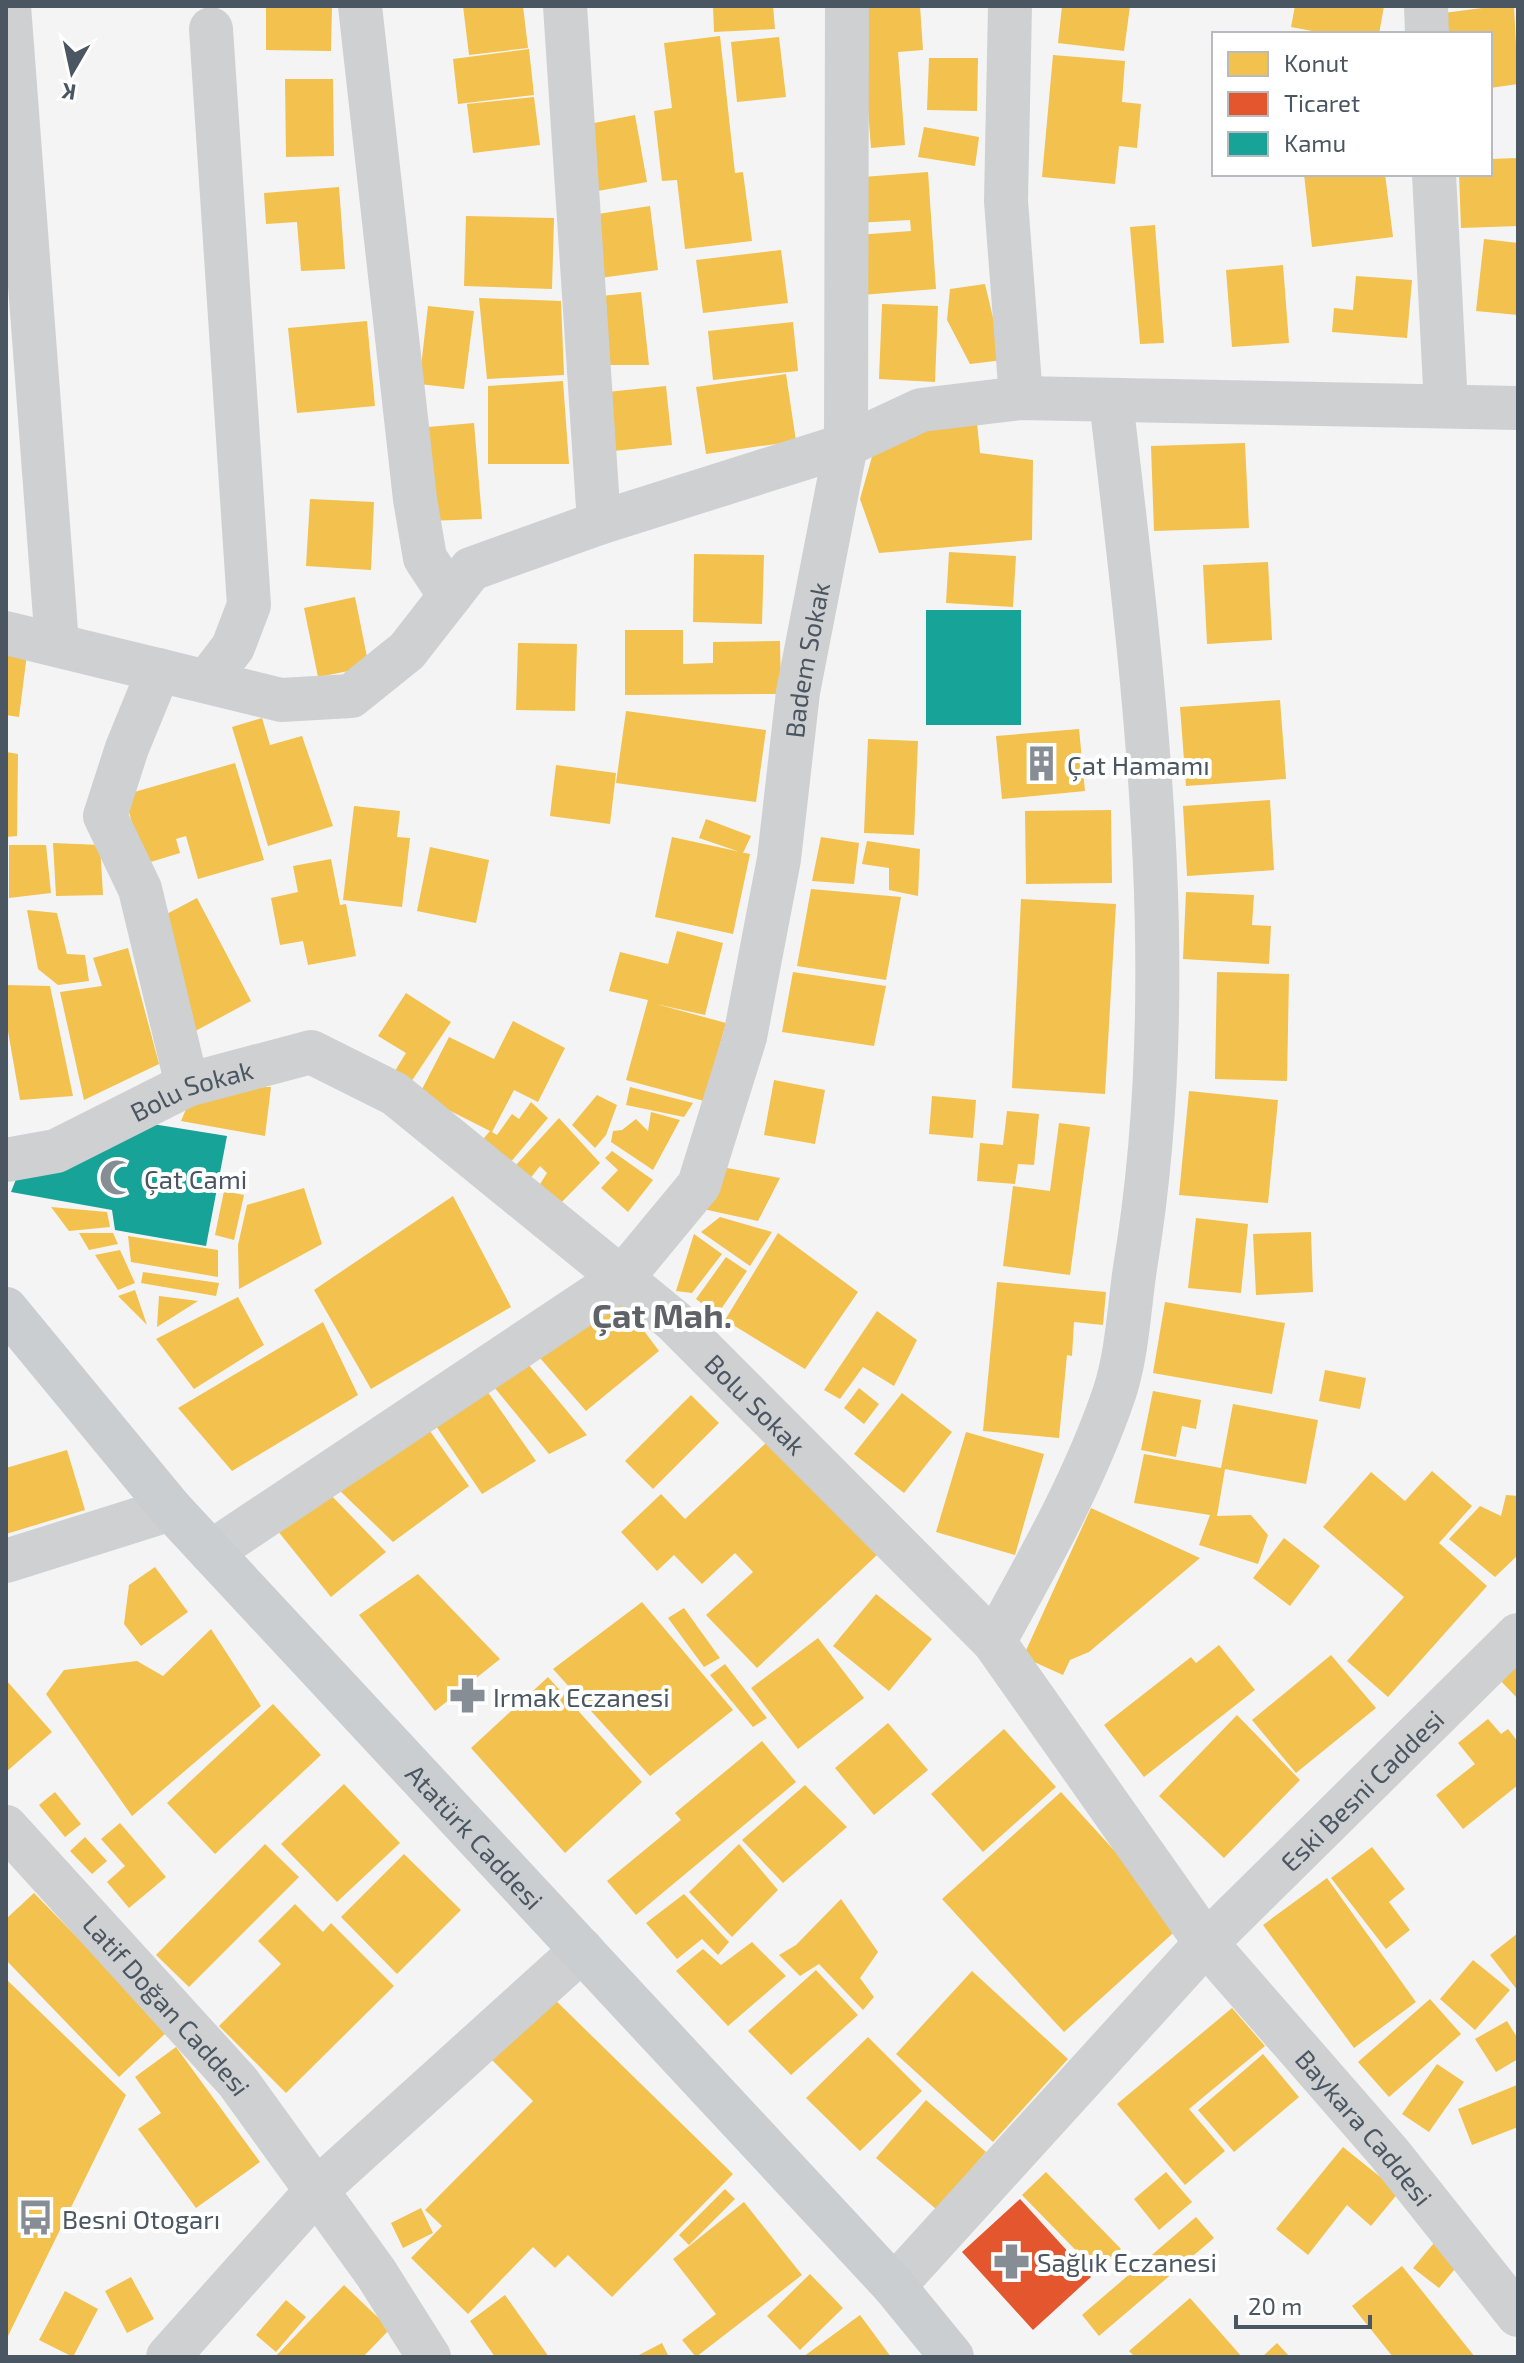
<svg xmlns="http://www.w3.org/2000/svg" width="1524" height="2363" font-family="'Exo 2',sans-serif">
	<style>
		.homes { fill: #f2c14e }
		.shops { fill: #e4572e }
		.public { fill: #17a398 }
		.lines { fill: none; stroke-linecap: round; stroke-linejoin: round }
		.minor { stroke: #ced0d2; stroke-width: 44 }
		.major { stroke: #caced1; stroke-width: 44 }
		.labels { text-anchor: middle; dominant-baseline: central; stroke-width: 8; stroke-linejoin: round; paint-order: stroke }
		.street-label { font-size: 26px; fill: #4a5661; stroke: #fff }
		.poi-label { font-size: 26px; fill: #4a5661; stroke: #fff; text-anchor: start }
		.district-label { font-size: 34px; font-weight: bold; fill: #5f6368; stroke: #fff }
	</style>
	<rect width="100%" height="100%" fill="#f4f4f4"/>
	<path class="homes" d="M266,6H332L331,51L266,50Z
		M463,6H523L528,48L469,55Z
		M713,6H773L775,29L714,32Z
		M860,6H920L923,50L898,52L905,145L871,148Z
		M1062,6H1130L1124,51L1058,43Z
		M1295,6H1384L1379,34H1328L1291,27Z
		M1497,6H1514L1518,84L1490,88V34H1447L1444,13Z
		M720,36L735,173L743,172L752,241L685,249L677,180L662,181L654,111L672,108L664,43Z
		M779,37L786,97L737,102L731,42Z
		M529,49L534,95L458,104L453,59Z
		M1053,55L1125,61L1122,102L1141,104L1137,148L1119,146L1115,184L1042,177Z
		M929,58H978L977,111L927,110Z
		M285,79H333L334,156L286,157Z
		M534,97L540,145L473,153L467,104Z
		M635,115L647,182L587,193L574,127Z
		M924,127L979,137L975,166L918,157Z
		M1518,158V226L1461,228L1459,174H1490V159Z
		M928,172L936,289L861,295L857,235L911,231L910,220L855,223L850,178Z
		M1304,174H1385L1393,237L1312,247Z
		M339,187L345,269L301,271L297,222L266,224L264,193Z
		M650,206L658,270L593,279L585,216Z
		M466,216L554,218L552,289L464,286Z
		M1155,225L1164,343L1140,344L1130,227Z
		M1484,239L1518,243V315L1476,311Z
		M781,250L788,303L703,313L696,260Z
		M1283,265L1289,343L1232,347L1226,270Z
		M1356,276L1412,280L1407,338L1332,332L1334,308L1353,310Z
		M985,284L1003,360L970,364L947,320L950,289Z
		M641,292L649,365H604L591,297Z
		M479,298L561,301L564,375L487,379Z
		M882,304L938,306L935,382L879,379Z
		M428,306L474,311L464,389L419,384Z
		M367,321L375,406L297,413L288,328Z
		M793,322L798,371L713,380L708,331Z
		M786,374L796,441L706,454L696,387Z
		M563,381L569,464H488V386Z
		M666,386L672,445L613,451L607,392Z
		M976,412L980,453L1033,460L1032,540L879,553L860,499L877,439Z
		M474,423L482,519L427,521L417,428Z
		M1245,443L1249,528L1154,531L1151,446Z
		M310,499L374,502L371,570L306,566Z
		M949,552L1016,556L1013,607L946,603Z
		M694,554L764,555L762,624L693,622Z
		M1268,562L1272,640L1207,644L1203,565Z
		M355,597L369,667L318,677L304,608Z
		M625,630H683V664L713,663V642L780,641L781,694L625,695Z
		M518,643L577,644L575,711L516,710Z
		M6,651L27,654L19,717L6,715Z
		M1280,700L1286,779L1186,786L1180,707Z
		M626,711L766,730L756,802L616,783Z
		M262,718L270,745L302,736L333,826L268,846L232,727Z
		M1079,729L1085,791L1002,799L996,736Z
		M868,739L918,741L914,835L864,833Z
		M6,752L18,754L17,836L6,837Z
		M235,763L264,860L198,879L186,836L176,839L180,853L144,864L124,795Z
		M556,765L616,773L610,824L550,816Z
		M1270,800L1274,870L1187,876L1183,806Z
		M354,806L400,811L397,837L410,838L402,907L343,900Z
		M1111,810L1112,883L1026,884L1025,811Z
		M706,819L751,836L743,853L699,838Z
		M672,837L750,854L733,934L655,917Z
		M821,837L859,843L854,884L812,881Z
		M867,841L920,849L918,896L889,890V868L862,864Z
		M53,843L100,845L103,895L56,896Z
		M9,845H46L51,893L9,898Z
		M430,847L489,860L476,923L417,911Z
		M331,859L340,905L346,904L356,956L308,965L303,941L280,945L271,898L298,892L293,866Z
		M811,889L901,897L886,980L797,966Z
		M1186,892L1254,895L1252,925L1271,926L1269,964L1183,959Z
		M197,898L251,1001L188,1035L159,918Z
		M1021,899L1116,904L1105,1094L1012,1088Z
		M27,910L57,913L67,954L85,955L89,981L58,985L38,969Z
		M677,931L723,943L705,1015L656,1004L726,1023L704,1101L626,1080L648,1000L609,991L620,952L668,964Z
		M128,948L159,1064L84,1100L60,992L102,986L93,958Z
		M793,972L886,986L874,1046L782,1032Z
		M1217,972L1289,974L1287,1081L1215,1079Z
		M6,985L50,986L73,1096L20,1100L6,1020Z
		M406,993L451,1022L409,1085L393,1074L406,1053L378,1036Z
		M513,1021L565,1048L538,1102L514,1090L492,1132L497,1135L512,1114L519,1119L531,1102L548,1118L504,1170L479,1144L490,1131L419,1095L449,1037L494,1059Z
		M774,1080L825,1090L815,1144L764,1135Z
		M271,1087L265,1136L181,1121L195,1088Z
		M630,1087L693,1103L684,1117L626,1105Z
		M1189,1091L1278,1100L1268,1203L1179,1195Z
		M597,1095L617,1105L606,1135L595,1148L572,1125Z
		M932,1096L976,1100L973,1138L929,1134Z
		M1007,1111L1039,1114L1034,1165L1018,1164L1015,1184L977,1181L980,1143L1003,1145Z
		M651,1112L680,1120L653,1170L611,1142L613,1131L622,1130L636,1119L648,1131Z
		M559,1118L600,1163L553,1211L532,1197L547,1173L540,1166L522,1189L505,1177Z
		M1059,1123L1090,1127L1070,1275L1003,1266L1013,1186L1050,1191Z
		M612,1151L653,1180L628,1212L601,1188L618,1170L605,1158Z
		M722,1167L780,1178L758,1221L703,1209Z
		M304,1188L322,1244L239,1289L238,1245L247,1205Z
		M224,1191L244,1195L234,1240L215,1235Z
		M453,1196L511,1307L371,1389L314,1290Z
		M51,1207L107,1212L110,1227L69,1231Z
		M720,1217L772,1232L750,1266L701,1232Z
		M1196,1218L1248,1224L1241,1293L1188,1288Z
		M1311,1232L1313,1292L1256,1295L1253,1234Z
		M79,1233H113L118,1244L89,1250Z
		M778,1233L858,1292L805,1369L725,1320Z
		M694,1234L722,1254L692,1293L676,1291Z
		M128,1236L218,1250V1277L131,1262Z
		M120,1250L135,1283L118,1290L95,1255Z
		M726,1257L747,1271L717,1315L696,1299Z
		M143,1272L219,1283L216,1296L141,1283Z
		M997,1282L1106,1292L1103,1325L1074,1322L1072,1356L1067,1355L1059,1438L983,1431Z
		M135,1290L147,1325L118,1296Z
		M159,1296L198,1301L157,1327Z
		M238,1297L264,1345L194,1389L156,1339Z
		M620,1299L659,1351L586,1411L540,1358Z
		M1165,1302L1285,1323L1272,1394L1153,1373Z
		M877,1311L917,1340L894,1386L863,1367L840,1399L824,1390Z
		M323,1322L358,1395L232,1471L178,1408Z
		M528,1364L587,1435L549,1454L494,1387Z
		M1325,1370L1366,1378L1360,1409L1319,1401Z
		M485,1388L536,1461L482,1494L434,1423Z
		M859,1388L879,1404L864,1424L844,1408Z
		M1153,1391L1201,1400L1196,1429L1182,1426L1176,1457L1141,1450Z
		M902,1393L952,1432L904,1493L854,1454Z
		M691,1395L719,1423L653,1489L625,1461Z
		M1233,1404L1318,1420L1306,1484L1225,1469L1217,1516L1251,1515L1268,1535L1258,1564L1199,1545L1210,1515L1134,1503L1144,1454L1221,1468Z
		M425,1424L469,1486L393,1542L335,1486Z
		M966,1432L1044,1454L1015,1555L936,1532Z
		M768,1441L877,1555L757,1668L706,1615L753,1572L735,1553L702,1584L674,1555L657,1571L621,1532L661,1494L685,1519Z
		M67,1450L85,1510L6,1534V1468Z
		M1432,1471L1472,1506L1439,1543L1487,1586L1388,1697L1347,1661L1404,1597L1323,1527L1371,1472L1405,1501Z
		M327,1491L386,1552L331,1597L273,1525Z
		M1506,1495L1518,1496V1555L1495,1577L1449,1539L1480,1506L1501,1516Z
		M1091,1508L1200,1558L1089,1652L1070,1660L1063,1675L1023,1657Z
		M1284,1538L1320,1566L1290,1606L1253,1578Z
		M155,1567L188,1612L141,1646L124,1624L129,1585Z
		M418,1574L500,1659L435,1711L359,1615Z
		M876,1594L932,1639L889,1691L833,1646Z
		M642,1602L733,1710L650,1776L553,1669Z
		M684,1608L720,1658L704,1667L668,1618Z
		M211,1629L261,1706L132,1816L46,1694L64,1670L137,1661L163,1676Z
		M818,1638L864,1698L798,1749L751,1688Z
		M1219,1645L1255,1690L1144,1777L1104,1725L1191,1657L1196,1663Z
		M1331,1655L1376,1708L1296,1773L1252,1720Z
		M1518,1658V1699L1499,1679Z
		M725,1664L767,1718L753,1727L710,1675Z
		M548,1677L642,1782L565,1853L471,1748Z
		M6,1680L52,1732L6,1772Z
		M273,1704L321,1755L215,1854L167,1803Z
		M1237,1715L1300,1780L1224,1858L1159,1796Z
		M1488,1719L1501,1734L1508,1729L1518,1742V1785L1463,1829L1436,1795L1475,1764L1458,1743Z
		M888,1723L928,1770L874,1815L835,1768Z
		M1004,1729L1056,1787L983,1852L931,1794Z
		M762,1741L796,1782L636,1915L607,1881L681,1820L675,1813Z
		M344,1784L400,1843L337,1902L281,1844Z
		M805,1785L847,1827L783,1883L742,1840Z
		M55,1792L81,1824L65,1837L39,1805Z
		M1061,1792L1182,1925L1064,2032L942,1899Z
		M120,1823L166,1877L129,1908L107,1882L125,1866L101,1839Z
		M85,1837L107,1861L92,1874L70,1851Z
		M265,1844L299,1877L189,1987L156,1955Z
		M739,1844L778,1890L732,1937L689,1892Z
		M1372,1847L1405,1889L1389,1902L1410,1930L1386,1949L1331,1878Z
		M404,1854L461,1910L397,1974L341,1917Z
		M1327,1878L1416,2002L1354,2048L1263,1925Z
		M34,1893L168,2031L119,2077L6,1960V1919Z
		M684,1894L729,1942L718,1955L702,1939L677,1959L646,1923Z
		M841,1899L878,1952L860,1978L874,1997L863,2010L819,1964L800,1976L779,1955L796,1945Z
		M295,1904L323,1932L331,1923L394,1986L286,2093L219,2026L281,1964L258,1941Z
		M1518,1933V1991L1490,1955Z
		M752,1942L786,1976L728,2026L676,1971L703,1949L721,1965Z
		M1473,1960L1510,1990L1475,2030L1440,1999Z
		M816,1970L858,2015L791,2075L748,2031Z
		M972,1971L1068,2059L993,2142L896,2054Z
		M6,1979L126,2095L6,2340Z
		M548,1993L733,2174L612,2297L568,2255L555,2268L533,2247L468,2314L411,2258L442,2226L425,2210L533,2101L487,2055Z
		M1430,1999L1461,2034L1389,2097L1358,2062Z
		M1232,2008L1265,2046L1189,2109L1225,2151L1185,2185L1117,2104Z
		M1507,2021L1518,2039V2059L1496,2072L1475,2039Z
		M868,2037L922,2091L860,2151L806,2098Z
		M176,2047L260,2162L196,2208L138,2129L161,2113L135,2077Z
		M1263,2054L1299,2097L1234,2152L1198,2110Z
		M1437,2064L1464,2082L1429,2132L1402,2114Z
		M1517,2085L1518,2127L1472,2145L1458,2109Z
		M926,2100L986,2152L936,2209L876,2158Z
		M1343,2147L1399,2192L1371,2226L1347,2205L1308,2255L1276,2229Z
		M1046,2172L1121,2249L1097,2272L1022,2195Z
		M1166,2172L1192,2202L1159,2230L1134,2199Z
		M725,2189L735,2199L689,2245L679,2235Z
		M744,2202L802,2275L696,2357L682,2340L716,2314L673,2259Z
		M421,2208L433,2233L403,2248L391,2223Z
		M1196,2217L1214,2238L1099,2336L1082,2315Z
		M1434,2243L1459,2264L1439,2288L1413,2268Z
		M1402,2266L1475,2357H1393L1352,2306Z
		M810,2274L843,2308L800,2350L767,2316Z
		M131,2277L154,2319L127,2333L105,2291Z
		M344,2285L390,2329L363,2357H275Z
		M65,2291L98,2309L73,2357L39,2340Z
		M505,2295L549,2357H495L470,2321Z
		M1190,2298L1242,2357H1135L1129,2351Z
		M286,2300L306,2317L276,2352L256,2335Z
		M860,2315L891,2357H803Z
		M662,2343L669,2357H635Z
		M1277,2343L1290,2357H1262Z"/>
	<path class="shops" d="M1020,2199L1091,2277L1033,2330L962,2252Z"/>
	<path class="public" d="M926,610H1021V725H926Z
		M140,1122L227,1136L206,1246L115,1230L112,1210L11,1192L22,1164Z"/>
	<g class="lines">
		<g class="minor">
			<path d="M9,6L57,644"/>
			<path d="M360,6L415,499L425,558L450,596"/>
			<path d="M565,6L599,523"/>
			<path d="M1010,6L1006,201L1021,398"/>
			<path d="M1426,6L1427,34"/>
			<path d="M1434,174L1446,406"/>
			<path d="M6,633L281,700L351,696L407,651L471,569L599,523L846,445L921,410L1021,398L1518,408"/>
			<path d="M159,670L127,748L105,816L140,889L187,1085"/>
			<path d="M207,681L233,647L249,605L211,29"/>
			<path id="s1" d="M6,1160L56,1151L187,1085L311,1052L395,1094L674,1321L994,1642L1206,1943L1390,2154L1518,2315"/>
			<path id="s2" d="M211,1552L622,1278L699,1185L745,1037L779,859L798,692L846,445L847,6"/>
			<path d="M6,1561L171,1509"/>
			<path d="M994,1642C1038,1562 1084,1482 1114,1394C1127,1356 1129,1309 1135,1268C1183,979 1144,687 1111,400"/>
			<path id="s3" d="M6,1827L238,2082L376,2273L429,2357"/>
			<path id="s4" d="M894,2286L1206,1943L1518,1635"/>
			<path d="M168,2357L320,2187L582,1950"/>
		</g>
		<path class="major" id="s5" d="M6,1309L171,1509L894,2286L952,2357"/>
	</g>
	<defs>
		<symbol id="building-bare" viewBox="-9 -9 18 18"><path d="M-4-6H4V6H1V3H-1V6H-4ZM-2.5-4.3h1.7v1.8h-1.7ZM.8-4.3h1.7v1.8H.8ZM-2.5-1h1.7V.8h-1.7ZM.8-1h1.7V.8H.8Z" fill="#868d94" stroke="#fff" stroke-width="2.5" paint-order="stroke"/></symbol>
		<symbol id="mosque-bare" viewBox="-9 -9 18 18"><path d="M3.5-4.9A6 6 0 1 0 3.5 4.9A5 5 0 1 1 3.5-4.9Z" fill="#868d94" stroke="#fff" stroke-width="2.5" paint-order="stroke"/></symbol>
		<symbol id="pharmacy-bare" viewBox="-9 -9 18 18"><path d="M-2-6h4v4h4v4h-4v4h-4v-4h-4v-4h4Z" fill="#868d94" stroke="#fff" stroke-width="2.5" paint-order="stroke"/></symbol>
		<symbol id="bus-bare" viewBox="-9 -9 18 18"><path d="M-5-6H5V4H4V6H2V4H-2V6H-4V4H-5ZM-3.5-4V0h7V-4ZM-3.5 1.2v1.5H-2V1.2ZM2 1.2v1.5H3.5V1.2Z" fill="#868d94" stroke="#fff" stroke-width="2.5" paint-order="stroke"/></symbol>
	</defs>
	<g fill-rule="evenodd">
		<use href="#building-bare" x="1016" y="738" width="51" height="51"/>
		<use href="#mosque-bare" x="92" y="1152" width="51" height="51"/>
		<use href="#pharmacy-bare" x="442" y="1670" width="51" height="51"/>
		<use href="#bus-bare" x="10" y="2192" width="51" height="51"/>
		<use href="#pharmacy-bare" x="986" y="2236" width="51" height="51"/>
	</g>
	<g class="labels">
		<g class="street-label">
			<text stroke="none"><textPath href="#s2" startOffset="1152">Badem Sokak</textPath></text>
			<text stroke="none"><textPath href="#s1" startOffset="200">Bolu Sokak</textPath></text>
			<text stroke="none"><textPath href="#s1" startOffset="896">Bolu Sokak</textPath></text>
			<text stroke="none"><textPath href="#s4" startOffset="682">Eski Besni Caddesi</textPath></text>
			<text stroke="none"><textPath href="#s5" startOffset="706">Atatürk Caddesi</textPath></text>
			<text stroke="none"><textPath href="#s3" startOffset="240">Latif Doğan Caddesi</textPath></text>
			<text stroke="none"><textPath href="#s1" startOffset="1844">Baykara Caddesi</textPath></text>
		</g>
		<g class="poi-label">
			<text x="1067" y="764">Çat Hamamı</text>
			<text x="144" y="1178">Çat Cami</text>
			<text x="493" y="1696">Irmak Eczanesi</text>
			<text x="62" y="2218">Besni Otogarı</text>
			<text x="1037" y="2261">Sağlık Eczanesi</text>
		</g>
		<g class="district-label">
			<text x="662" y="1314">Çat Mah.</text>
		</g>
	</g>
	<rect width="1524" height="2363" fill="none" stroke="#4a5661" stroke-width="16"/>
	<rect x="1212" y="32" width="280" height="144" fill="#ffffff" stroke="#b7bbc0" stroke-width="2"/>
	<rect x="1228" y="52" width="40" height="24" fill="#f2c14e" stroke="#b7bbc0" stroke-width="2"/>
	<text x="1284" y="72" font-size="24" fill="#4a5661">Konut</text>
	<rect x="1228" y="92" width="40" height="24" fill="#e4572e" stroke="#b7bbc0" stroke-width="2"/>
	<text x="1284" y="112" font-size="24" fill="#4a5661">Ticaret</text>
	<rect x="1228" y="132" width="40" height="24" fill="#17a398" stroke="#b7bbc0" stroke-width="2"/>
	<text x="1284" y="152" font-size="24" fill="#4a5661">Kamu</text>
	<g transform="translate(72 72) rotate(189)" stroke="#ffffff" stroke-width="6" paint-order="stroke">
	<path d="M0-6L14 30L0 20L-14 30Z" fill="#4a5661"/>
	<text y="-12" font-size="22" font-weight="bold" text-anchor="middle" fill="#4a5661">K</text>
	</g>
	<path d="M1236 2315v12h134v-12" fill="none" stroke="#4a5661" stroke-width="4"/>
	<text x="1248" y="2315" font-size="24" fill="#4a5661" stroke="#ffffff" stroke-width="6" paint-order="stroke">20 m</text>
</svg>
